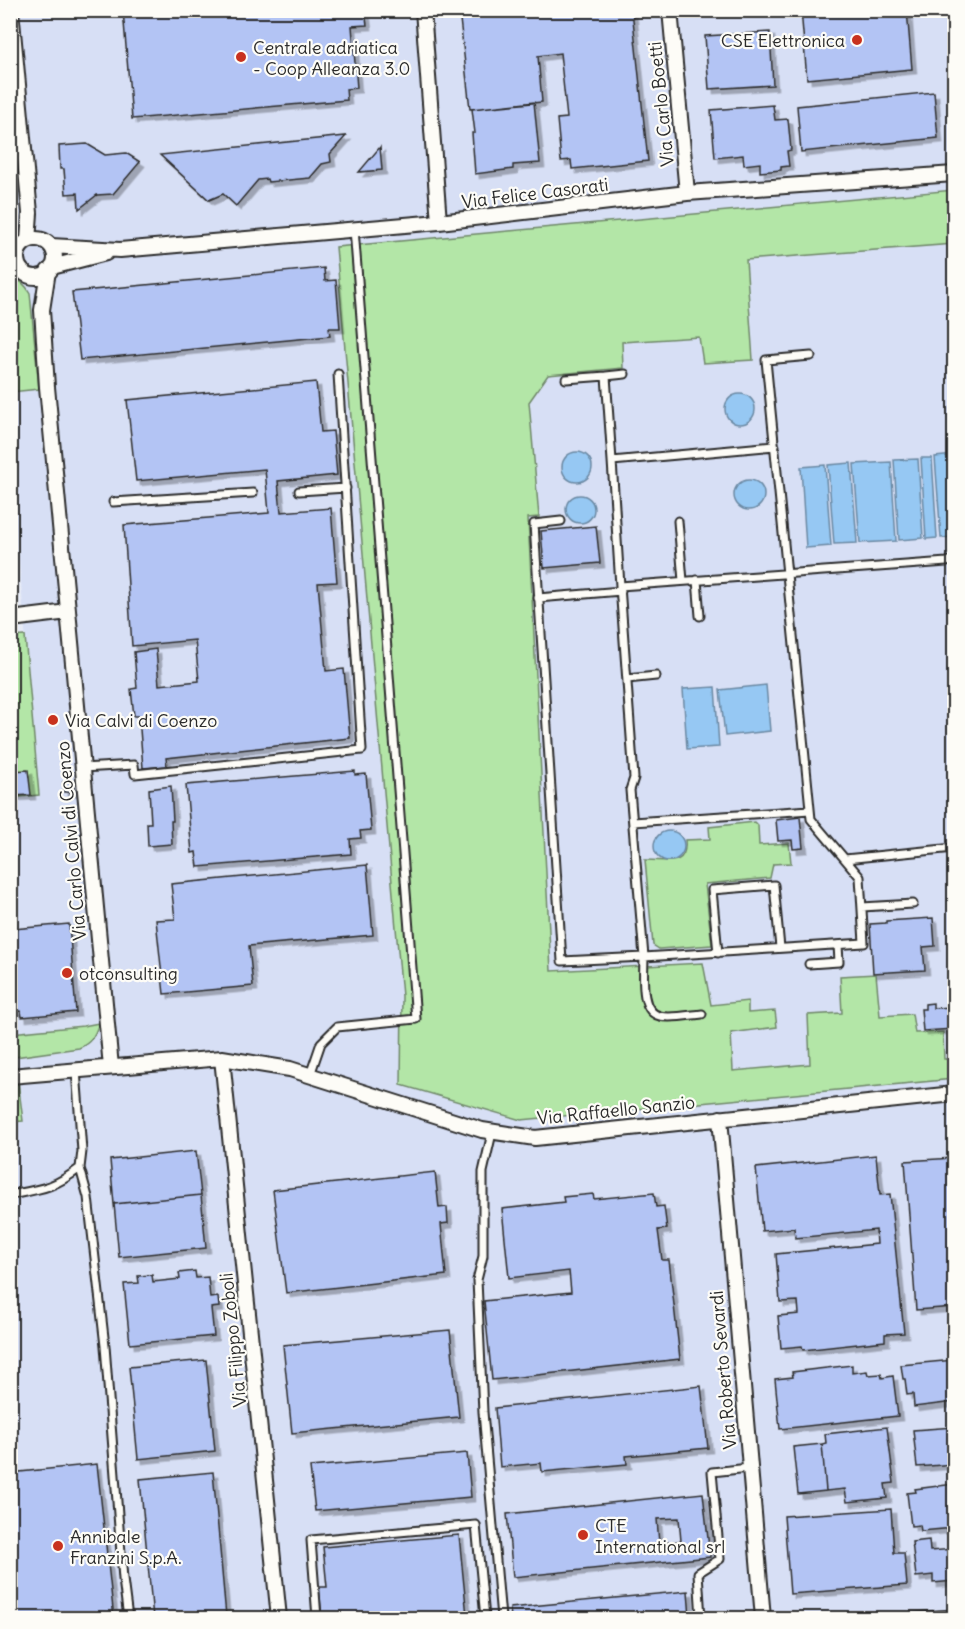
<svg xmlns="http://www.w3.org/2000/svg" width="965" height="1629" font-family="Delius,sans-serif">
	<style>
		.built { fill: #d7dff5 }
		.green { fill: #b3e6a7; stroke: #6f8869; stroke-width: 1.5 }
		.water { fill: #96c8f3; stroke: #6b89a3; stroke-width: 1.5 }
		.building { fill: #b3c4f4; stroke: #2b2b2b; stroke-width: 1.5; fill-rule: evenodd; filter: url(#shadow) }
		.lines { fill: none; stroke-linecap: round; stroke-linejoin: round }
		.service-casing { stroke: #2b2b2b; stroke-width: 11 }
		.minor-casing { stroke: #2b2b2b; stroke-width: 18 }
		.service { stroke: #fdfcf7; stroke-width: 7 }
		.minor { stroke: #fdfcf7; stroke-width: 14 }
		.poi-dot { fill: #c8321e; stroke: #fdfcf7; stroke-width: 2 }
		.labels { text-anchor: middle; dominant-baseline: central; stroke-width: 4.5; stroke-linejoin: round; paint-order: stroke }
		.poi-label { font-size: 18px; fill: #2b2b2b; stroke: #fdfcf7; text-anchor: start }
		.street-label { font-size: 18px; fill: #2b2b2b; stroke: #fdfcf7 }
	</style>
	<defs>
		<filter id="shadow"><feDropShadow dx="4.5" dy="4.5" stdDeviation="0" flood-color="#0004"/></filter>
	</defs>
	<rect width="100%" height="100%" fill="#e7ebf6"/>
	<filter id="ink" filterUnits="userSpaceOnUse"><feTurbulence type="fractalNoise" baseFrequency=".0167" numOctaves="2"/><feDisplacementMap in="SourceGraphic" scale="12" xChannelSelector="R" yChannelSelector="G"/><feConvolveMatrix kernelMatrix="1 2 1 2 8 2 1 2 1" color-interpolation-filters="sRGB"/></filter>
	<g filter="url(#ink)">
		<path class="built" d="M11,11H954V1618H11L10,1122L23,1120L15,1057L73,1050L96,1033L99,1023L11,1033L10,798L39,794L15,513H11V392L39,389L30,293L25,284L18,279L11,276Z"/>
		<path class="green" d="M954,190V244L746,260L753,360L703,363L699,337L622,342L623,368L548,375L529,402L539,517L528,518L551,971L703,963L711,1005L748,1001V1013L775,1011L777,1027L731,1033L733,1071L810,1064L808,1015L842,1013L840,976L876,974L880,1016L912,1014L915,1033L943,1032L944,1059H954V1079L521,1120L401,1085L402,996L336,247Z
			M10,276C20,280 25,284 30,293L39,389L11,392Z
			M25,636L39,795L11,798L10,637Z
			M755,822L758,825L759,845L789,843L791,863L773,864L770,878L705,884L712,945L659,949L653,945L645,860C663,859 688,870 685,840L710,839L709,827Z
			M99,1023C95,1035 91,1043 79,1048L15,1057L23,1121L11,1122V1033L83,1026Z"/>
		<path class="water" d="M725 409a15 15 0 1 1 30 0a15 15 0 1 1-30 0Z
			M562 467a15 15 0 1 1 30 0a15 15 0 1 1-30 0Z
			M954,455V537L941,538L935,457Z
			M921,458H932L937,538L926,539Z
			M918,459L923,538L899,540L894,460Z
			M891,462L896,541L860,543L854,464Z
			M851,463L857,543L834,544L828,465Z
			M825,465L831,546L806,548L801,467Z
			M734 495a15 15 0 1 1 30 0a15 15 0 1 1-30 0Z
			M566 509a14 14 0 1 1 28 0a14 14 0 1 1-28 0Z
			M766,685L770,731L725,736L720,690Z
			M715,687L719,747L687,749L683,689Z
			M654 846a15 15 0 1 1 30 0a15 15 0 1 1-30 0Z"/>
		<path class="building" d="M123,10H365L367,25L352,26L357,88L346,89L347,100L132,119Z
			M459,10H632L648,161L572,169L571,160L561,161L557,119L567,118L560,53L538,56L542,102L470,109Z
			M801,10H907L912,69L807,79Z
			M770,32L773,85L709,89L705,36Z
			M934,92L938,138L801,152L797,106Z
			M534,102L540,163L513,165V169L475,174L472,133H475L472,109Z
			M773,105L775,120L788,119L791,150L787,151L789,166L781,167V170L760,172V163L744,165L743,155L715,158L711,110Z
			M346,136L330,154L331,162L322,164L310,178L268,182L267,179L258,180L236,206L223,194L209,200L160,155Z
			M87,144L105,155L126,153L140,162L113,194L97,195L79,209L78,193L66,194L64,169H60L59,146Z
			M380,147L382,170L359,172Z
			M324,268L325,281L336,280L340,328H329L330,336L80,360L72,292Z
			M316,382L321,432L333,431L337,475L278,481L281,512L331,508L337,582L318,583L326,671L344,669L350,738L166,758L167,766L143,768L139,716H134L131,689L137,688L134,652L156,649L159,685L199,681L195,640L132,646L124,525L269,513L265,469L136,481L127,400Z
			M596,526L600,563L544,568L541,531Z
			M28,770L31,795L12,796L10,771Z
			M355,771V775L366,774L371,830L360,831L361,838L350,839L351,854L198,867L196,852L192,853L186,785Z
			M63,782H73L74,792H64Z
			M171,786L173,821H171L172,844L148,846L147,823H151L149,789Z
			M800,817L803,848L793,849L792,840L778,841L776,820Z
			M367,865L373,935L249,946L253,986L164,994L156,920L175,919L171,884Z
			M933,918L935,946L923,947L925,970L873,973L870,924L886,923V921Z
			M69,924L76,1012L22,1017L21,1011L10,1012V936H13V929Z
			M933,1003V1008L954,1007V1029L923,1031L921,1009H925V1004Z
			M196,1151L201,1195L114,1204L110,1160Z
			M876,1155L880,1195L890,1194L904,1333L885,1334V1341L803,1350L802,1346L781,1348L778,1316L799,1314L798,1301L780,1302L776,1254L877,1244L876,1230L795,1238L794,1228L762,1231L756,1168Z
			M954,1158V1307L916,1310L905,1161Z
			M435,1172L439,1208L447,1207L448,1223L441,1224L446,1275L286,1293L273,1190Z
			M654,1193L656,1207L664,1206L667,1229L658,1230L662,1260H669L680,1359L492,1380L484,1301L571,1292L569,1271L509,1278L502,1209L564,1202L563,1197L593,1194L594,1199Z
			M201,1195L206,1248L119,1257L114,1204Z
			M195,1271L196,1278L208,1277L210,1298L218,1297L219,1307L211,1308L214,1336L130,1344L124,1284L139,1283L138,1276L152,1275L153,1282L180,1279L179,1273Z
			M450,1330L459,1417L292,1433L283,1345Z
			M206,1360L215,1451L138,1459L129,1367Z
			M954,1360V1402L914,1407L913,1394L907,1395L905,1379H903L901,1365Z
			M852,1365V1373L867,1371L868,1375L881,1374L882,1378L893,1376L898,1416L780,1429L775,1379L793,1377L792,1372Z
			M701,1386L708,1448L626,1456L627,1464L542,1472L541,1463L500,1467L495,1408Z
			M887,1427L894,1483L885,1484L887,1498L847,1502L845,1489L826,1491L822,1444L826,1443L825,1434Z
			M954,1427V1464L917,1467L913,1430Z
			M822,1444L826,1491L798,1494L793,1447Z
			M467,1453L471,1497L315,1511L310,1467Z
			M97,1464L114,1618H10V1473Z
			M213,1472L226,1616L197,1618H153L140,1479Z
			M954,1484V1528L921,1531L920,1525L911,1526L907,1493L916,1492L915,1489Z
			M703,1493L710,1557L513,1577L507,1514ZM679,1518L681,1541L659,1543L657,1519Z
			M891,1509L894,1553H904L907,1585L790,1594L784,1516Z
			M459,1535L467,1616L444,1618H322L319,1587H327L323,1547Z
			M929,1540L930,1551L954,1549V1581L933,1583V1575L916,1577L912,1542Z
			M688,1591L690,1618H511L510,1608Z
			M954,1609V1618H906V1613Z"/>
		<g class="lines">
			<defs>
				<path id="service" d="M811,356L766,360L811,819L860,877L864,943L644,957L630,790L634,778L620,586L947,562L954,559
					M606,376L625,374
					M566,379L606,376L612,461
					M299,491L346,488
					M113,502L253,493
					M561,521L534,524L562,961L644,957C644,974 639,1012 660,1016C669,1019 691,1015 702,1014
					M678,521L683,581
					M697,580L700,616
					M620,586L612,461L775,446
					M538,598L621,591
					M627,679L656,676
					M82,768L134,765L135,774L362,750L338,374
					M633,822L810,810
					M845,859L954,848
					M862,907L913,904
					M718,953L712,890L774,885L780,948
					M809,964L839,962L838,945
					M76,1070L82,1151L80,1168L88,1197L105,1346L123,1579L128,1618
					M310,1075L321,1043L337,1027L416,1019L354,229
					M492,1133L483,1172V1256L477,1280L483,1412L501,1618
					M10,1195C42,1189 54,1188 80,1168
					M317,1618L311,1540L476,1525L485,1618
					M701,1618L698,1573L720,1559L712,1472L749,1468"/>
				<path id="minor" d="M11,10L30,213L28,241
					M423,10L439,222
					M670,10L687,193
					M17 258a19 19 0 1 1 38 0a19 19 0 1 1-38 0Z
					M51,246L120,250L439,222L687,193L954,174
					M52,267L106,253
					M48,271L42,310L47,387L111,1067
					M19,618L68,612
					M222,1058L279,1618
					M10,1076L222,1058L290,1069L482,1130L535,1138L954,1094
					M720,1118L763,1618"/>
			</defs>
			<use href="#service" class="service-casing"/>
			<use href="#minor" class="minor-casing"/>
			<use href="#service" class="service"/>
			<use href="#minor" class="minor"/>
		</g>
	</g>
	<g class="poi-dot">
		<circle cx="857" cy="40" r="6"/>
		<circle cx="241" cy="57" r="6"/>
		<circle cx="53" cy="720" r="6"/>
		<circle cx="67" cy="973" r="6"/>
		<circle cx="583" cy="1535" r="6"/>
		<circle cx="58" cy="1546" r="6"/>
	</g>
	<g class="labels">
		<g class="poi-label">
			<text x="845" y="40" text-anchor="end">CSE Elettronica</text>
			<text x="253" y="47">Centrale adriatica<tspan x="253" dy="21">- Coop Alleanza 3.0</tspan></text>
			<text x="65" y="720">Via Calvi di Coenzo</text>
			<text x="79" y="973">otconsulting</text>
			<text x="595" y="1525">CTE<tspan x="595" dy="21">International srl</tspan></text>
			<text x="70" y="1536">Annibale<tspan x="70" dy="21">Franzini S.p.A.</tspan></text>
		</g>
		<g class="street-label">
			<text transform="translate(661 104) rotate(-96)">Via Carlo Boetti</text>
			<text transform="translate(535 193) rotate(-7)">Via Felice Casorati</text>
			<text transform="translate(71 841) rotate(-95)">Via Carlo Calvi di Coenzo</text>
			<text transform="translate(616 1110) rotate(-6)">Via Raffaello Sanzio</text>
			<text transform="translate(233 1340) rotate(-96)">Via Filippo Zoboli</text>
			<text transform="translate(723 1370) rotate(-95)">Via Roberto Sevardi</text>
		</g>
	</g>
	<rect width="965" height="1629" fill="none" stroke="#fdfcf7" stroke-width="36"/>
	<rect x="18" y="18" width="929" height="1593" fill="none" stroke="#2b2b2b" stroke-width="2" filter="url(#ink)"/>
</svg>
